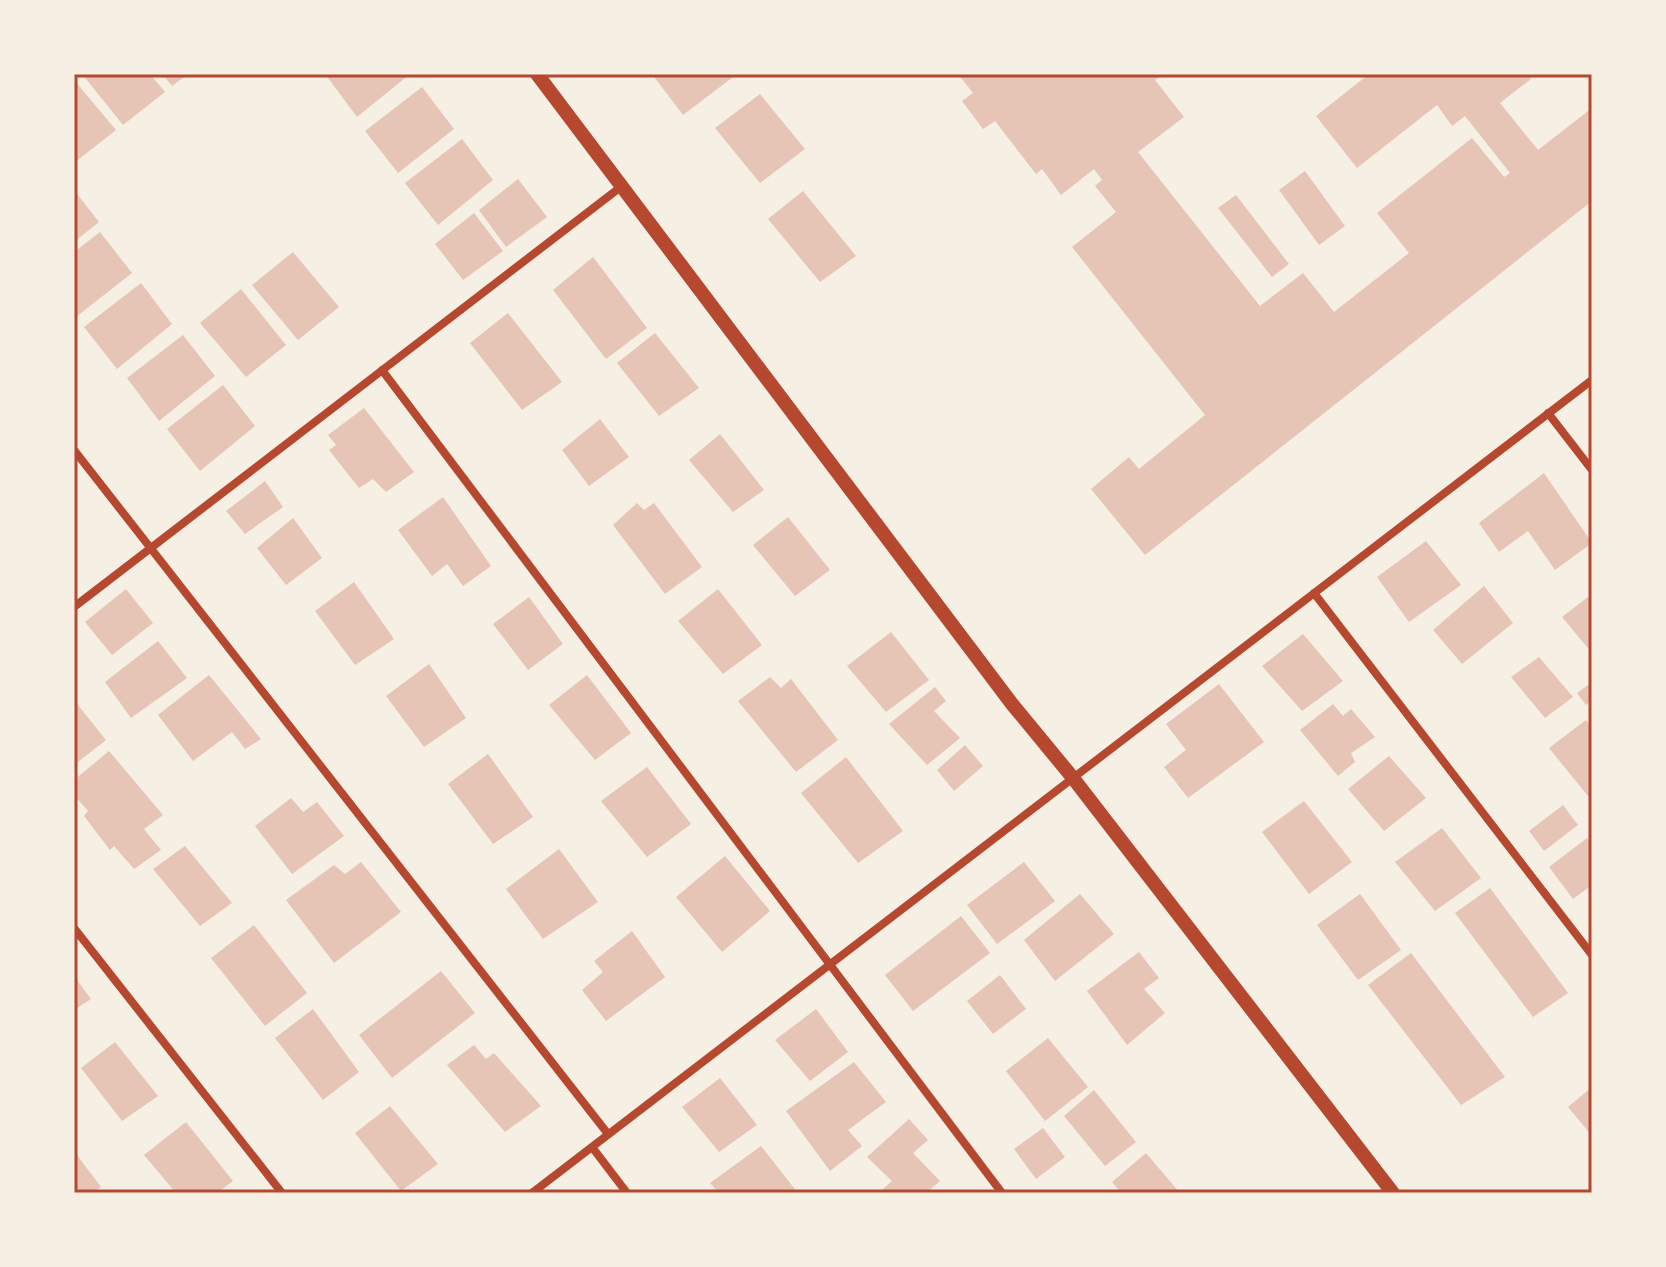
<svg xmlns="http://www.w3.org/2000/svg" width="1666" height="1267" font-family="'Alegreya Sans',sans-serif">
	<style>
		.building { fill: #e6c5b7 }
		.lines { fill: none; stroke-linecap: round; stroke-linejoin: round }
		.minor { stroke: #b5482f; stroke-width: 8 }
		.tertiary { stroke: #b5482f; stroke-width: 14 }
		.neatline { fill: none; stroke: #b5482f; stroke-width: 3 }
	</style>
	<rect width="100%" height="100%" fill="#f6efe4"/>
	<path class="building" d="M82,74H150L165,92L123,125Z
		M162,74H188L172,86Z
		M325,74H410L357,117Z
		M652,74H737L683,115Z
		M958,74H1163L1155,80L1184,117L1138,152L1260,306L1303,273L1334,312L1409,253L1377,213L1472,138L1504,177L1510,173L1465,116L1452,126L1437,105L1357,168L1316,116L1369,74H1527L1531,79L1500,103L1538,150L1592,108V201L1145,555L1091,489L1129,457L1139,469L1205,415L1072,247L1116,212L1095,186L1102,180L1094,169L1061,195L1042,169L1036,174L995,121L983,129L962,101L973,93Z
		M74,80L116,130L74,163Z
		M422,87L454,129L398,173L365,131Z
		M760,94L805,149L760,183L715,128Z
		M462,139L493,180L438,225L405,183Z
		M1305,171L1345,226L1319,245L1279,190Z
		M518,179L547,217L506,247L479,210Z
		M74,190L99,222L74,242Z
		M803,191L856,256L820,282L768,219Z
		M1236,195L1289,264L1272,277L1218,208Z
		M474,213L503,251L463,280L435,244Z
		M100,232L132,273L76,317L74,315V252Z
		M293,252L339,307L298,340L252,285Z
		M593,257L647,328L606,359L553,290Z
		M141,283L172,324L117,369L84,327Z
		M241,289L286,345L246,377L200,323Z
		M508,313L562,382L522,410L470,343Z
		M655,333L699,388L659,416L617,363Z
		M183,335L215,376L159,421L127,378Z
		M223,385L255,426L200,471L167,429Z
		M364,408L414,472L386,492L373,479L359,488L329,450L336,445L328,435Z
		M600,419L629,457L589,486L562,450Z
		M720,434L764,490L733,512L689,460Z
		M1544,473L1592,543L1555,570L1528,531L1499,552L1479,523Z
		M265,481L283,507L245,534L226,511Z
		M443,497L491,566L463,586L447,564L432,576L398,530Z
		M637,503L644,510L654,503L702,567L665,594L613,525Z
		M788,517L830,570L795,596L753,545Z
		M293,518L322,558L286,585L257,548Z
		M1426,541L1461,585L1409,622L1377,577Z
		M354,582L394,639L355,665L315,611Z
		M1484,586L1513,623L1462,664L1433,630Z
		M126,589L153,623L112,655L85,622Z
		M718,589L762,645L723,674L678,621Z
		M529,597L563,644L528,670L493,624Z
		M1588,597L1592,602V653L1562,617Z
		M891,632L929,680L886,712L847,666Z
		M1303,634L1343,681L1302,711L1262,666Z
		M158,641L187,678L131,718L105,682Z
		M1539,657L1573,697L1545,718L1511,677Z
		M429,664L466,718L424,747L386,696Z
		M209,675L261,739L245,749L232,732L193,761L158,715Z
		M587,675L631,733L595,760L549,705Z
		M770,677L781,688L791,679L838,740L796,772L738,701Z
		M1592,682V701L1586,705L1577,693Z
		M1219,684L1264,742L1188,798L1164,767L1186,750L1166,724Z
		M935,687L946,701L934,711L960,738L927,765L889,724Z
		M74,700L106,740L74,765Z
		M1333,704L1343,716L1351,709L1375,737L1351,753L1355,762L1338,776L1300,730Z
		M1586,720L1592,728V793L1588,796L1549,748Z
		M965,745L983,766L954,791L937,770Z
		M109,751L163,815L144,829L161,850L134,869L114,846L110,850L84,816L88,811L74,795V780Z
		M488,754L533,817L493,844L448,784Z
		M1389,756L1426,798L1384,831L1348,789Z
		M846,757L903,831L858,863L801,793Z
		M647,767L691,824L647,857L601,801Z
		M291,798L303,812L317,802L344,836L292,874L255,826Z
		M1304,801L1352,862L1309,894L1262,832Z
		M1563,805L1578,825L1544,851L1529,831Z
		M1442,828L1481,878L1435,911L1395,862Z
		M1587,838L1592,845V885L1573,899L1549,867Z
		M185,846L232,903L200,926L153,869Z
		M559,849L598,902L543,939L506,889Z
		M725,856L770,911L722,952L676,897Z
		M361,862L401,912L334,963L286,900L334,865L345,874Z
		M1024,862L1055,901L997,944L967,905Z
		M1490,888L1568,993L1533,1017L1455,913Z
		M1080,894L1114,934L1055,981L1024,940Z
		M1360,894L1401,950L1358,980L1317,925Z
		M961,916L990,953L913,1011L885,975Z
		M254,925L307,993L265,1026L211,958Z
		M632,931L665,977L606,1021L582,990L603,972L594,961Z
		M1139,952L1159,978L1144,989L1165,1013L1127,1045L1087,991Z
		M1411,953L1505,1077L1461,1105L1368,985Z
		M441,971L475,1013L392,1078L359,1035Z
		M1000,975L1026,1009L993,1034L967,1001Z
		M74,976L91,999L74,1010Z
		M313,1009L359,1072L323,1100L275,1038Z
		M816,1009L848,1052L810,1081L775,1040Z
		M1048,1038L1088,1087L1045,1121L1006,1071Z
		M115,1042L158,1096L122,1121L81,1068Z
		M474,1045L486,1059L494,1053L541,1106L505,1132L447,1065Z
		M854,1062L886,1102L848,1130L862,1146L830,1171L786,1111Z
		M720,1078L757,1125L719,1152L682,1107Z
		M1592,1087V1136L1568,1107Z
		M1094,1090L1136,1142L1105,1166L1064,1116Z
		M390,1106L438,1164L401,1191L355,1133Z
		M909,1119L928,1140L913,1153L940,1181L926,1193H884L881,1191L892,1181L867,1157Z
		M186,1122L233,1181L217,1193H176L144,1155Z
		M1043,1128L1065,1157L1036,1179L1014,1149Z
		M761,1146L798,1193H719L710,1183Z
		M74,1151L101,1187L92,1193H74Z
		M1146,1153L1180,1193H1121L1112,1182Z"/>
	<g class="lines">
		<path class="minor" d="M382,370L1002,1193
			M1548,413L1592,470
			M74,450L608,1134
			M1314,593L1592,955
			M74,607L622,186
			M74,928L282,1193
			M592,1147L627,1193
			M532,1193L1592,380"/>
		<path class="tertiary" d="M537,74L1012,704L1073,778L1393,1193"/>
	</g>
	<rect width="1666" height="1267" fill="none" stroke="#f6efe4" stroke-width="152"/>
	<rect x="76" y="76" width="1514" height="1115" class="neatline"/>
</svg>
